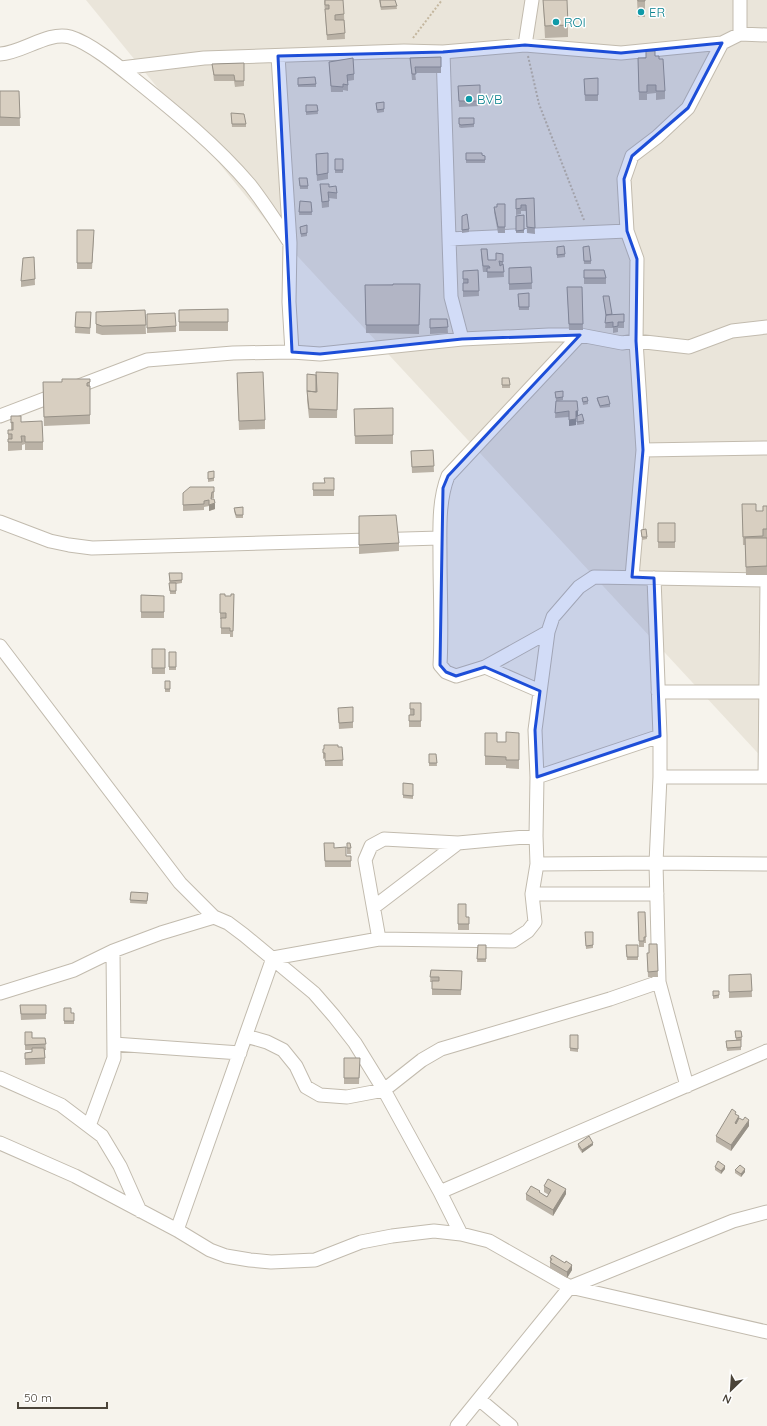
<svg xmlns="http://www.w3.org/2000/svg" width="767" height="1426" font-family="Quicksand,sans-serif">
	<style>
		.residential { fill: #eae5da }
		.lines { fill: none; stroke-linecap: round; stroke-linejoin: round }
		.minor-casing { stroke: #c2bbae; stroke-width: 15 }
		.path { stroke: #c4b79f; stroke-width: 2; stroke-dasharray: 2 2; stroke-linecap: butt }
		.minor { stroke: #fff; stroke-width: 13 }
		.wall { fill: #bab2a6 }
		.shaded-wall { fill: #979187 }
		.building { fill: #d8cfc1; stroke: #979187 }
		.marked { fill: #1d4ed8; fill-opacity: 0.2; stroke: #1d4ed8; stroke-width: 3; stroke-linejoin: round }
		.culture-dot { fill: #0f9aa8; stroke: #fff; stroke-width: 1.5 }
		.labels { text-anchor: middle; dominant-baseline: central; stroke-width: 3; stroke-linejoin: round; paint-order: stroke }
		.culture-label { font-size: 13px; fill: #0d838f; stroke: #fff; text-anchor: start }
	</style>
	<rect width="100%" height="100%" fill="#f6f3ec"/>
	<path class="residential" d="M86,0H767V763L276,233Z"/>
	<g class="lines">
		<defs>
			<path id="minor" d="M740,0V34
				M525,45L532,0
				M443,52L449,239
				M0,54C22,53 48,31 70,37C90,43 117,65 133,78C174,111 216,145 250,185C264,203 277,223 290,243L278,56
				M121,68L204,58L404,51L443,52L525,45L621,53L722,43L740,34L767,35
				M462,339L451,297L449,239L627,231
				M292,352L320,354L462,339L549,335H580L622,343L636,341L689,347L732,331L767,327
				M0,416L147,360L233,353L292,352L289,302L290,243
				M643,450L767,448
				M0,522L50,541L69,545L92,548L440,538
				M632,577L643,450L636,341L637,259L627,231L624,179L632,156L657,137L688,108L722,43
				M548,632L485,667L456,676L446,672L440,665C442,629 440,593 440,558C440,531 438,501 448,476L580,335
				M0,646L180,883L214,917L228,923L244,935L314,993L334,1016L355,1043L384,1090L440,1192L461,1234
				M485,667L540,691
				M658,692H767
				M537,777L535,730L548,632L553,617L579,587L594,577L767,580
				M660,777H767
				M765,777L767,580
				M537,864L656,863L767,864
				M532,894H657
				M374,907L458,843
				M379,939L513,941L528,931L535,922L532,894L537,864L536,836L537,777L660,736
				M659,982L687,1086
				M0,993L74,970L113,951L161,933L214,917
				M246,1036L267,1042L283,1050L296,1066L306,1087L320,1095L347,1097L384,1090L422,1060L441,1049L610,999L659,982L656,863L660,777V736L654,578
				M114,1044L240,1053
				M0,1078L61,1105L102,1136L120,1166L140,1211
				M89,1126L114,1058L113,951
				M0,1143L75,1176L177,1230L210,1250L226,1256L250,1260L271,1262L315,1260L361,1242L392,1236L434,1231L461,1234L489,1241L570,1287L767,1332
				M440,1192L767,1051
				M177,1230L273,958L379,939L365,860L371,846L384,839L458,843L536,836
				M480,1400L511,1426
				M457,1426L570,1287L733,1221L767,1212"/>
		</defs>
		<use href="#minor" class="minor-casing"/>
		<path class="path" d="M413,38L442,0
			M528,56L539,104L584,220"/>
		<use href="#minor" class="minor"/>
	</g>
	<path class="wall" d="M324,0L344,14L345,39L327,40Z
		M379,0H395L397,9L381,10Z
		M543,0L568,25V37L545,38Z
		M637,0H645V17H638Z
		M646,51L655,56L659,59L665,91V99L656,100V93L647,94V100H639L638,58H646Z
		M441,57V73H415L416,80H412L410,58Z
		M329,62L354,74V80L348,81V91L343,90V92H331Z
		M244,63V86L235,87L234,81H214L212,64Z
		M298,78L316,84V87H298Z
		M598,78V101H585L584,79Z
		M458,86L480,101V106L459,107Z
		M0,91H19L20,126H0Z
		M384,102V112L377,113L376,103Z
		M306,105H317L318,114L306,115Z
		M231,113L246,124V127H232Z
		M459,118H474V127L461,128L459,127Z
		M328,153V179L317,181L316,160Z
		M466,153L485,156V163H466Z
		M335,159H343V173H335Z
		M299,178L308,186V189H300Z
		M320,184L329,187L337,193V199L329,198V207L322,208Z
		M534,198L535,234L527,233L526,211H521V214L516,215V199Z
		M300,201L311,202L312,215H299Z
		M505,204V233H498L494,212V207H497Z
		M524,215V233H516V216Z
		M462,216L469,229V232L462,233Z
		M307,225V236L301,237L300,227Z
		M94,236L92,269H77V263Z
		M557,247L565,254V257L557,258Z
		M583,247L591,261V264H584Z
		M481,249L488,260L503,262L504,277L487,278V272H483L481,255Z
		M34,257L35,285L21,287V281Z
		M531,267L532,289L509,290V268Z
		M478,270L479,296L463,297V271Z
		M584,270L606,278V284H584Z
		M420,284L419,334L366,333L365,285Z
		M567,287H582L583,330H569Z
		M529,293V310H519L518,296Z
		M603,296H609L612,315L624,314V328H618V332L613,333V328H605L606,317Z
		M228,309V331H179V310Z
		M145,310L146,334L102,335L96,333V312Z
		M76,312H91L90,334L75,333Z
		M147,314L176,326V332L147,333Z
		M430,319H447L448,333L430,334Z
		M237,373L265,420V429L239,430Z
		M338,373L337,418H309L307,400V374L316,375Z
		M502,378L510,385V388H502Z
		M90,379V424L44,426L43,382H62Z
		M563,391V400L556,401L555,392Z
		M582,398L588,401V404L583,405Z
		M597,398L610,404V407L600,408L597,400Z
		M556,401L578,415L584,421V424L577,425V417H576V425L569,426V417L555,418Z
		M393,408V444H355L354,409Z
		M11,416L21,422L43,442V450H25V444L22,445V450L8,451V430H11Z
		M433,450L434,472L412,473L411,451Z
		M214,471V481L208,482V472Z
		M334,478V496H313V483H325Z
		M214,487V498H212L211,499L215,509L209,511V506L204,507V510L183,511V493Z
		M742,504L756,511H763L767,506V575H746L745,545H743Z
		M243,507V518H236L234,511V508Z
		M359,516L399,543V551L359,554Z
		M658,523H675V548H658Z
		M641,530L647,537V539L642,540Z
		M169,573H182V583L176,584V594H170Z
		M220,594L225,596H231L234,594L233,637H230V634H221V619H220Z
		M141,595L164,596V618H141Z
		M152,649H165V674H152Z
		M169,652H176V670H169Z
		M165,681H170V692H165Z
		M410,703H421V727H409V715H414H410Z
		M338,708L353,722V728L339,729Z
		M485,733L497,742H506L519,733V769L506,768V765H485Z
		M338,747H342L343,766H325V758L323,759V749Z
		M429,754H436L437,766H429Z
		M403,783L413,784V799L403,798Z
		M324,843L346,856H351V867H325Z
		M347,843H350L351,854H347Z
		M131,892L148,893L147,904L130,903Z
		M458,904L466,917H469V930H458Z
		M638,912H645L646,943H644V947H639Z
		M585,932H593V948L586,949Z
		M657,944L658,977H648L647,953H649Z
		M478,945H486V962H477Z
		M626,945H638V960H627Z
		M431,970L462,971L461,995H432V982H430Z
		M751,974L752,997L729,998V975Z
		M713,991H719V998L713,999Z
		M20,1005H46V1019L21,1020Z
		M64,1008L71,1013H74V1024H64Z
		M735,1031H741L742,1040H741V1050L727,1051L726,1041L736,1040Z
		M25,1032L32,1038H45L46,1050H45V1064L25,1065V1053L32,1052V1050H25Z
		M570,1035H578V1052L570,1051Z
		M344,1058H360L359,1084H344Z
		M736,1114L739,1119L743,1120L749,1126L731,1151L716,1142V1136Z
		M578,1144L593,1145L582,1153L578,1147Z
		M715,1167L725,1169L721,1174L715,1170Z
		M735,1170L745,1172L741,1177L735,1173Z
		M544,1186L566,1194L553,1216L526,1200V1194L540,1193L547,1197L549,1195L544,1192Z
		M550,1258L572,1270L567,1278L550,1268Z"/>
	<path class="shaded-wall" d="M576,411H578V417H576Z
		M576,419V425L569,426V420Z
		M212,492L211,504L215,503V509L209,511V505L211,499Z
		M739,1116V1122L735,1129V1123Z
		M749,1120V1126L731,1151V1145Z
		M593,1143V1145L582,1153V1150Z
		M725,1166V1169L721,1174V1171Z
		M745,1169V1172L741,1177V1174Z
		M566,1189V1194L553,1216V1210Z
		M572,1265V1270L567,1278V1272Z"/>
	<path class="building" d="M325,0H343L344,14L335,15V20H344L345,33L327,35L325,9H329V5H325Z
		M380,0H395L397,6L381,7Z
		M543,0H567L568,25L545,26Z
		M638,0H645V1H638Z
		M646,51H655V56H659V59H663L665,91H656V85H647V92H639L638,58H646Z
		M441,57V67H415L416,74H412L410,58Z
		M353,58L354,74L347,75L348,85L343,84V87L331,86L329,62Z
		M244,63V81H235L234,75H214L212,64Z
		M315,77L316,84L298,85V78Z
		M598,78V95H585L584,79Z
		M480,85V101H459L458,86Z
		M0,91H19L20,118L0,117Z
		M384,102V109L377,110L376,103Z
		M306,105H317L318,111L306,112Z
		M231,113L244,114L246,124H232Z
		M459,118H474V124L461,125L459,124Z
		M328,153V173L317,175L316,154Z
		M466,153H482V155L485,156V160H466Z
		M335,159H343V170H335Z
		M299,178H307L308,186H300Z
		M320,184H329V187L336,186L337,193L328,192L329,201L322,202Z
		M534,198L535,228L527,227L526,205H521V208L516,209V199Z
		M300,201L311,202L312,212H299Z
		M497,204H505V227H498L494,207H497Z
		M467,214L469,229L462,230V216Z
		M524,215V230L516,231V216Z
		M307,225V233L301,234L300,227Z
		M77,230H94L92,263H77Z
		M564,246L565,254L557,255V247Z
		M589,246L591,261H584L583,247Z
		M481,249H487L488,260H496V253L503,254V262L499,261L500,266L503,264L504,272H487V268H490L489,266H483Z
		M34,257L35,279L21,281L23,258Z
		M531,267L532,283L509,284V268Z
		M478,270L479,291H463V283H468V279H463V271Z
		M584,270H604L606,278H584Z
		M393,284H420L419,325H366L365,285H393Z
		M567,287H582L583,324H569Z
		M529,293V307H519L518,294Z
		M603,296H609L612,314L606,315Z
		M228,309V322H179V310Z
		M145,310L146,325L102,326L96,324V312Z
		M76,312H91L90,328L75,327Z
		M175,313L176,326L147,328V314Z
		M624,314V322H618V326L613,327V322L605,323L606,315Z
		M430,319H447L448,327L430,328Z
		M263,372L265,420L239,421L237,373Z
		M316,372L338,373L337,410L309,409L307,391L317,392Z
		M307,374L316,375V392L307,391Z
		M502,378H509L510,385H502Z
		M62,379H90V382L87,383V386H90V415L44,417L43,382H62Z
		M563,391V397L556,398L555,392Z
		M608,396L610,404L600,406L597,398Z
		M587,397L588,401L583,402L582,398Z
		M556,401H577L578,411H576V419L569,420V411L555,413Z
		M393,408V435L355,436L354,409Z
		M582,414L584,421L577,422V416Z
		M11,416H21V422L42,421L43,442H25V436H21L22,442H8V439H12V434H8V430H13V422L11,423Z
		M433,450L434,466L412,467L411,451Z
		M214,471V478L208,479V472Z
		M324,478H334V490H313V483H325Z
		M190,487H214V492H212L211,499H214L215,503L209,505V500L204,501V504L183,505V493Z
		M742,504H756V511H763V506H767V529H763V536L743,537Z
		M243,507V515H236L234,508Z
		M396,515L399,543L359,545V516Z
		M658,523H675V542H658Z
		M646,529L647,537H642L641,530Z
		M745,538H767V566L746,567Z
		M169,573H182V580L170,581Z
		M169,583H176V591H170Z
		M220,594H225V596H231V594H234L233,631H230V628H221V618H226V613H220Z
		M141,595L164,596V612H141Z
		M152,649H165V668H152Z
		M169,652H176V667H169Z
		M165,681H170V689H165Z
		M410,703H421V721H409V715H414V709H410Z
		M353,707V722L339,723L338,708Z
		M506,732L519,733V760H506V757L485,756V733H497V742H506Z
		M324,745H338V747H342L343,760L325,761V753H323V749H324Z
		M429,754H436L437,763H429Z
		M403,783L413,784V796L403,795Z
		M324,843H334V848L346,847V856H351V861H325Z
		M347,843H350L351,848H347Z
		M131,892L148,893L147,901L130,900Z
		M458,904H466V917H469V924H458Z
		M638,912H645L646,937H644V941H639Z
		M585,932H593V945L586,946Z
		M649,944H657L658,971L648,972L647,953H649Z
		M478,945H486V959H477Z
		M626,945H638V957H627Z
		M431,970L462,971L461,990L432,989V981H439V977H430Z
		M751,974L752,991L729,992V975Z
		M713,991H719V995L713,996Z
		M20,1005H46V1014H21Z
		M64,1008H71V1013H74V1021H64Z
		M735,1031H741L742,1037L736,1038Z
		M25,1032H32V1038H45L46,1044L25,1045Z
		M570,1035H578V1049L570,1048Z
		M741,1040V1047L727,1048L726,1041Z
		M32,1048H44L45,1058L25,1059V1053L32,1052Z
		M344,1058H360L359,1078H344Z
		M732,1109L736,1112L735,1114L739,1116L735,1123L736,1124L739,1118L743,1120L745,1117L749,1120L731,1145L716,1136Z
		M589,1136L593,1143L582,1150L578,1144Z
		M718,1161L725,1166L721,1171L715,1167Z
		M740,1165L745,1169L741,1174L735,1170Z
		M548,1179L566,1189L553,1210L526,1194L531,1186L540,1191L539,1192L547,1197L551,1190L544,1186Z
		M552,1255L565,1263L566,1261L572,1265L567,1272L550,1262L552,1259L550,1258Z"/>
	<path class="marked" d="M722,43L688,108L632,156L624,179L627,231L637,259L636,341L643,450L632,577L654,578L660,736L537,777L535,730L540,691L485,667L456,676L446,672L440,665L443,488L448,476L580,335L462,339L320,354L292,352L278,56L443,52L525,45L621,53Z"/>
	<g class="culture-dot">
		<circle cx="641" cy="12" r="4"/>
		<circle cx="556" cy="22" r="4"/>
		<circle cx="469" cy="99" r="4"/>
	</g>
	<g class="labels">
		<g class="culture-label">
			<text x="649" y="12">ER</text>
			<text x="564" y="22">ROI</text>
			<text x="477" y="99">BVB</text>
		</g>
	</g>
	<g transform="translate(731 1390) rotate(205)" stroke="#ffffff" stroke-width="3" paint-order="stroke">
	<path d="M0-3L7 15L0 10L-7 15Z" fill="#4b4439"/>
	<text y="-6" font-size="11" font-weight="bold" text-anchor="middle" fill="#4b4439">N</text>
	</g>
	<path d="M18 1402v6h89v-6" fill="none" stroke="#4b4439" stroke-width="2"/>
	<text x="24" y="1402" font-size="12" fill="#4b4439" stroke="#ffffff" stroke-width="3" paint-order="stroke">50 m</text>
</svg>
